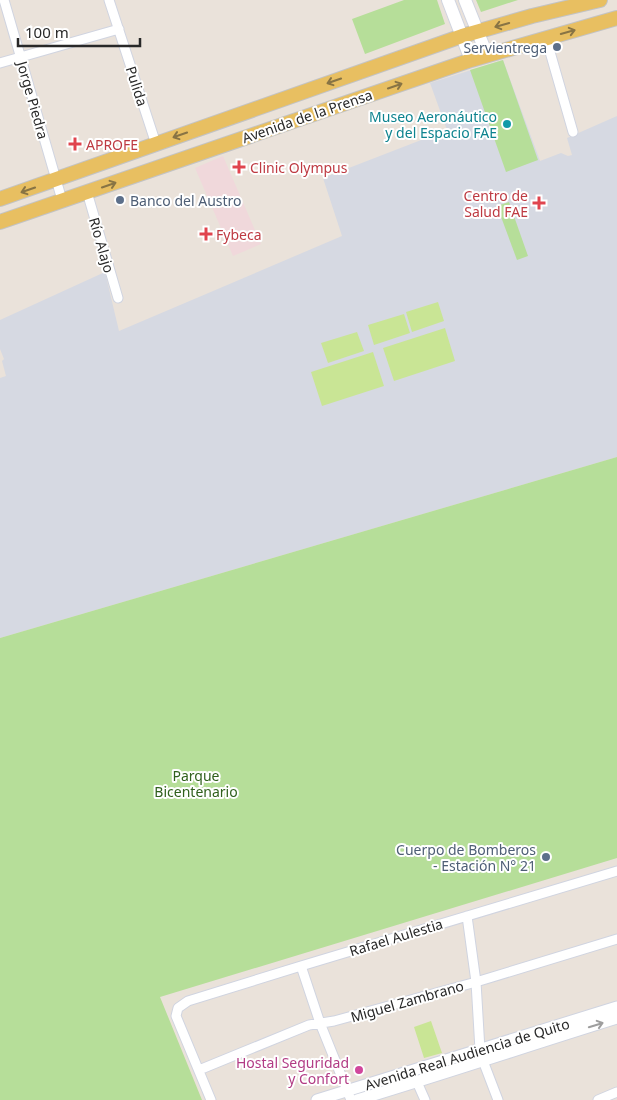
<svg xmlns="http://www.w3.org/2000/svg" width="617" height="1100" font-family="'Noto Sans',sans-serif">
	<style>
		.medical { fill: #f0d8db }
		.airport { fill: #d6d9e2 }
		.green { fill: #b6de99 }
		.pitch { fill: #c9e595 }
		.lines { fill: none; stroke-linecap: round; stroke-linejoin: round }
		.minor-casing { stroke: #d0d4e0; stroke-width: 11 }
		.tertiary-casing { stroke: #d0d4e0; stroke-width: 13 }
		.secondary-casing { stroke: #d0d4e0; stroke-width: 14 }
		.primary-casing { stroke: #c3c3c3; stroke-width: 16 }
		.minor { stroke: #fff; stroke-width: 9 }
		.tertiary { stroke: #fff; stroke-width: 11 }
		.secondary { stroke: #fff; stroke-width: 12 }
		.primary { stroke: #e8bf61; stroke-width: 14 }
		.oneway { stroke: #887444 }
		.oneway2 { stroke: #9e9e9e }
		.service-dot { fill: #5c6f8a; stroke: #fff; stroke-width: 2 }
		.culture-dot { fill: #0f9aa8; stroke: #fff; stroke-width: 2 }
		.health-dot { fill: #e0444e; stroke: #fff; stroke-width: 2 }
		.hotel-dot { fill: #d1479c; stroke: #fff; stroke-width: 2 }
		.labels { text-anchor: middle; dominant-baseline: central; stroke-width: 4; stroke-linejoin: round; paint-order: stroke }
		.service-label { font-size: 14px; fill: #4e5e75; stroke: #fff; text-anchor: end }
		.street-label { font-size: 14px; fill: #282828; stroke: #fff }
		.culture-label { font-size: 14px; fill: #0d838f; stroke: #fff; text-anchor: end }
		.health-label { font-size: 14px; fill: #be3a42; stroke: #fff; text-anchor: start }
		.park-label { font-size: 14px; fill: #30601d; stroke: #fff }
		.hotel-label { font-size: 14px; fill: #b23c85; stroke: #fff; text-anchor: end }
	</style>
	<rect width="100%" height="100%" fill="#eae2da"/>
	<path class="medical" d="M223,156L261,244L233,256L195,168Z"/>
	<path class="airport" d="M503,60L540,161L561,153L568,156L572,155L567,138L617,116V457L0,638V378L6,376L2,361L4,359L0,349V320L105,272L119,331L342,236L323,178L447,130L430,83Z"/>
	<path class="green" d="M404,0H437L445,24L365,54L352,19Z
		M476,0H518L481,12Z
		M503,60L538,160L506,172L470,70Z
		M509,202L528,256L517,260L497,206Z
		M617,457V858L160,997L202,1100H0V638Z"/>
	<path class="pitch" d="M438,302L444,321L412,332L406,312Z
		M404,314L410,333L374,345L368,325Z
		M445,328L455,361L394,381L383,348Z
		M357,332L364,351L328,363L321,343Z
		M373,352L384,386L322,406L311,372Z
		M431,1021L442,1053L424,1058L414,1027Z"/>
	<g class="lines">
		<defs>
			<path id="minor" d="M4,0L62,200
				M109,0L156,144
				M546,38L573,132
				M0,63L119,29
				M87,192L118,298
				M467,916L476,982L480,1050L485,1066L498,1100
				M301,966L320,1023L351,1100
				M199,1070L309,1025L334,1021L476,982L617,939
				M417,1082L425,1100
				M211,1100L176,1016L178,1008L188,1001L301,966L617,871
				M598,1100L617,1092"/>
			<path id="tertiary" d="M317,1100L617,1007
				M357,1100C444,1074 530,1045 617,1018"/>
			<path id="secondary" d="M448,0L471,60
				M465,0L487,55"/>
			<path id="primary" d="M0,199L462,36L532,16L600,0
				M0,222L471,60L617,18"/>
		</defs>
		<use href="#minor" class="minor-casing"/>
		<use href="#tertiary" class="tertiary-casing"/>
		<use href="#secondary" class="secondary-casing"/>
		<use href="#primary" class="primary-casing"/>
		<use href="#minor" class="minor"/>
		<use href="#tertiary" class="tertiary"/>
		<use href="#secondary" class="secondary"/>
		<use href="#primary" class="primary"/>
	</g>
	<defs><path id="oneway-shaft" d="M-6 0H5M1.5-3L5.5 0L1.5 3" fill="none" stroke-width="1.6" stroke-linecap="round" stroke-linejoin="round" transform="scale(1.25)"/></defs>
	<g class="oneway">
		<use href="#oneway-shaft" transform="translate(502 25) rotate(164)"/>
		<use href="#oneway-shaft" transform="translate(568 32) rotate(-16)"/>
		<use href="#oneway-shaft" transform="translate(334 81) rotate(161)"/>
		<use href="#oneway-shaft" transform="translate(395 86) rotate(-19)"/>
		<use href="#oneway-shaft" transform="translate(180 135) rotate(161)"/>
		<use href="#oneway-shaft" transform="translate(109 185) rotate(-19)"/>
		<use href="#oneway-shaft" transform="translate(28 190) rotate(161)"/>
	</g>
	<use class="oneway2" href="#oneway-shaft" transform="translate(596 1025) rotate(-17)"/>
	<g class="service-dot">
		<circle cx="557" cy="47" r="5"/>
		<circle cx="120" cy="200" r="5"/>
		<circle cx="546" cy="857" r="5"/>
	</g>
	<circle class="culture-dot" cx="507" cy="124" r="5"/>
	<g class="health-dot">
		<path d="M72.5 136.5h5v5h5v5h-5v5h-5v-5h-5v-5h5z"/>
		<path d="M236.5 159.5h5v5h5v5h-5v5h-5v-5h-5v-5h5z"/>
		<path d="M536.5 195.5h5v5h5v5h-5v5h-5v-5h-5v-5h5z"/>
		<path d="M203.5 226.5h5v5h5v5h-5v5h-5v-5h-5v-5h5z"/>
	</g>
	<circle class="hotel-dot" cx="359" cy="1070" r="5"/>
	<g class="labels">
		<g class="service-label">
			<text x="547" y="47">Servientrega</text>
			<text x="130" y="200" text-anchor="start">Banco del Austro</text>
			<text x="536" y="849">Cuerpo de Bomberos<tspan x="536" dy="16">- Estación N° 21</tspan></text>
		</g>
		<g class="street-label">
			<text transform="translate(137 86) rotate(72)">Pulida</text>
			<text transform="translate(33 100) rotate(74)">Jorge Piedra</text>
			<text transform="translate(307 116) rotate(-19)">Avenida de la Prensa</text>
			<text transform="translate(102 245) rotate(74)">Río Alajo</text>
			<text transform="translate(396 937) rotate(-17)">Rafael Aulestia</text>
			<text transform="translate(407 1001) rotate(-16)">Miguel Zambrano</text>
			<text transform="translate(467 1054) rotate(-17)">Avenida Real Audiencia de Quito</text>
		</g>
		<g class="culture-label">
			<text x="497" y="116">Museo Aeronáutico<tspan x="497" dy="16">y del Espacio FAE</tspan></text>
		</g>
		<g class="health-label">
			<text x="86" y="144">APROFE</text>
			<text x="250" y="167">Clinic Olympus</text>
			<text x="528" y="195" text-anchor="end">Centro de<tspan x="528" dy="16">Salud FAE</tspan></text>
			<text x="216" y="234">Fybeca</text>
		</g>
		<g class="park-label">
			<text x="196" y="775">Parque<tspan x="196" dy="16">Bicentenario</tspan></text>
		</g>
		<g class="hotel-label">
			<text x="349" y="1062">Hostal Seguridad<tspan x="349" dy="16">y Confort</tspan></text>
		</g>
	</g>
	<path d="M18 38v8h122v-8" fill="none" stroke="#282828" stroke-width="2.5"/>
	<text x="25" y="38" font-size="15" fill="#282828" stroke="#ffffff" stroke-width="4" paint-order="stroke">100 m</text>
</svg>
